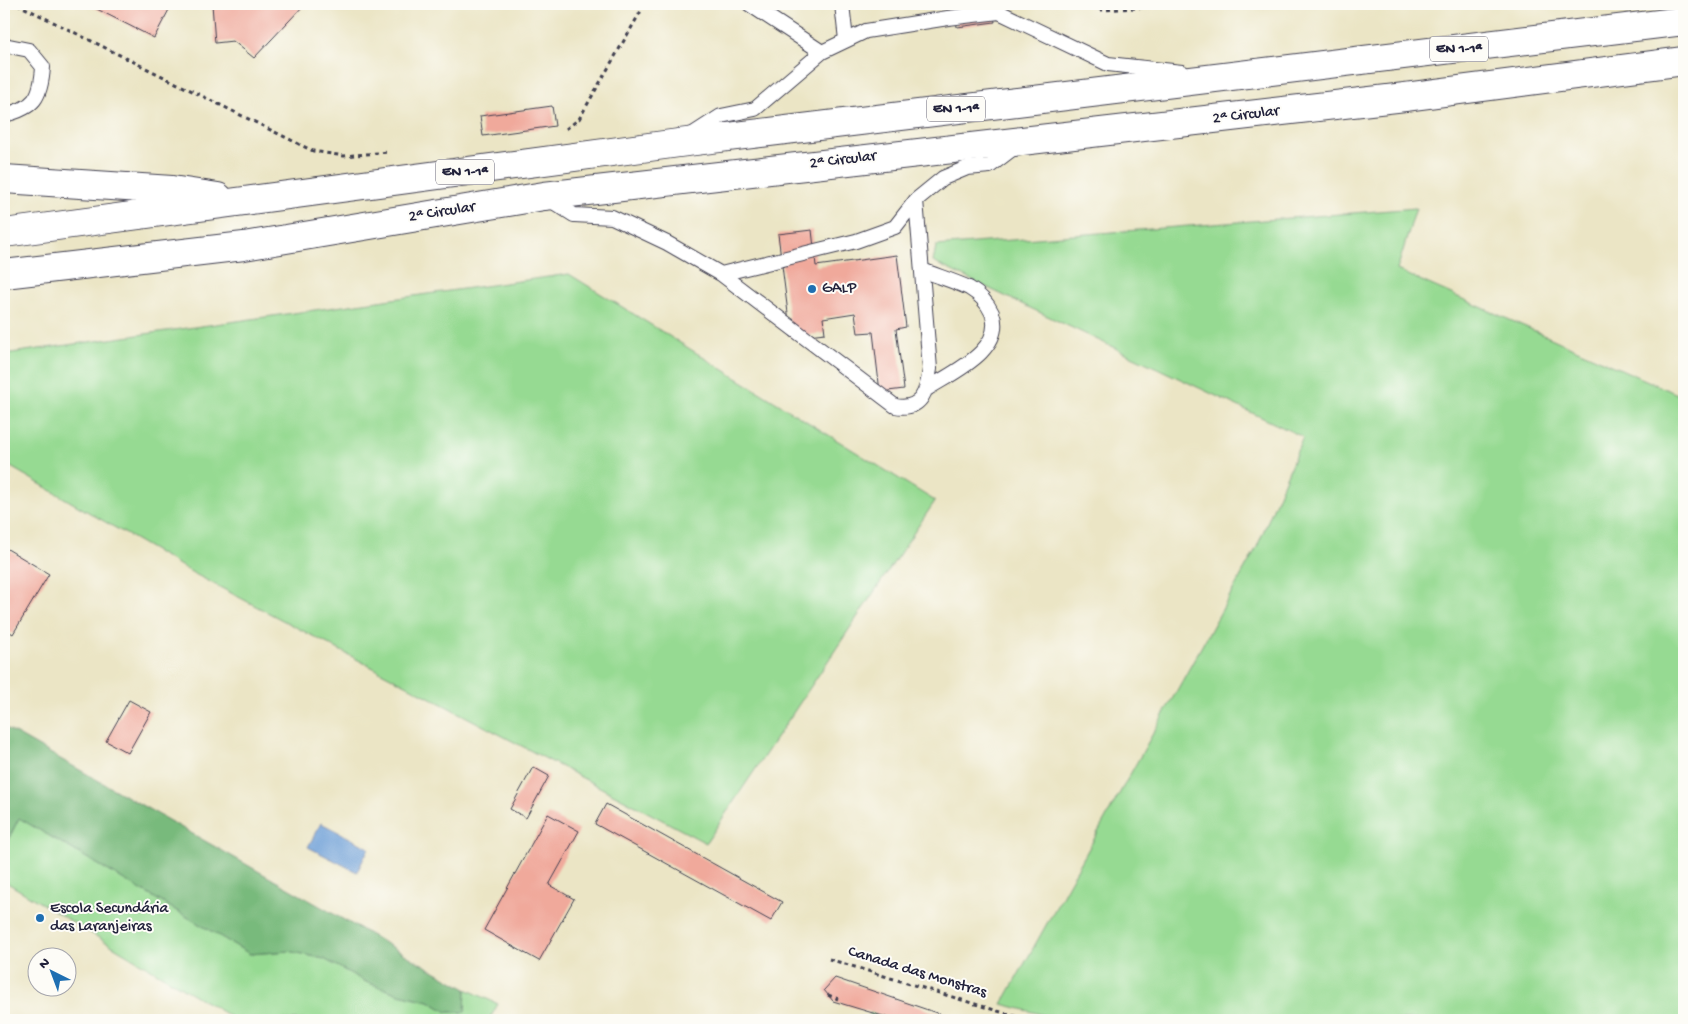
<svg xmlns="http://www.w3.org/2000/svg" width="1688" height="1024" font-family="'Gochi Hand',sans-serif">
	<style>
		.green { fill: #96da92; stroke: #5c7e66 }
		.forest { fill: #78ba7c; stroke: #4d6e5c }
		.water { fill: #6d9fd7; stroke: #486089 }
		.building { fill: #f0a99b }
		.lines { fill: none; stroke-linecap: round; stroke-linejoin: round }
		.service-casing { stroke: #403f50; stroke-width: 16 }
		.trunk-casing { stroke: #403f50; stroke-width: 30 }
		.path { stroke: #403f50; stroke-width: 3; stroke-dasharray: 4 4; stroke-linecap: butt }
		.service { stroke: #fff; stroke-width: 14 }
		.trunk { stroke: #fff; stroke-width: 28 }
		.poi-dot { fill: #1f6fb2; stroke: #fdfcf7; stroke-width: 2 }
		.labels { text-anchor: middle; dominant-baseline: central; stroke-width: 4; stroke-linejoin: round; paint-order: stroke }
		.shield { fill: #fdfcf7; stroke: #646373; stroke-width: 1 }
		.shield-label { font-size: 15px; font-weight: bold; fill: #22223b }
		.street-label { font-size: 16px; fill: #22223b; stroke: #fdfcf7 }
		.poi-label { font-size: 16px; fill: #22223b; stroke: #fdfcf7; text-anchor: start }
	</style>
	<rect width="100%" height="100%" fill="#fdfcf7"/>
	<filter id="ink" filterUnits="userSpaceOnUse"><feTurbulence type="fractalNoise" baseFrequency=".02" numOctaves="2"/><feDisplacementMap in="SourceGraphic" scale="10" xChannelSelector="R" yChannelSelector="G"/><feConvolveMatrix kernelMatrix="1 2 1 2 8 2 1 2 1" color-interpolation-filters="sRGB"/></filter>
	<filter id="wash" filterUnits="userSpaceOnUse"><feTurbulence type="fractalNoise" baseFrequency=".0096" numOctaves="4" result="noise"/><feDisplacementMap in="SourceGraphic" scale="20" xChannelSelector="R" yChannelSelector="G"/><feGaussianBlur stdDeviation="1.12" result="paint"/><feColorMatrix in="noise" values="0 0 0 0 0 0 0 0 0 0 0 0 0 0 0 0 0 1.4 0 .05"/><feComposite in="paint" operator="in"/></filter>
	<g filter="url(#wash)">
		<rect width="100%" height="100%" fill="#ebe5c5"/>
		<path class="green" d="M1416,208L1397,270L1684,397V1020H1063L1002,1004L1257,547L1303,437L933,262L936,246Z
			M569,274L935,501L706,843L193,573L4,463V354Z
			M19,818L250,954L289,951L324,959L366,982L399,994L429,1001L447,1012H465L466,989L498,1004L489,1020H236L4,881V848Z
			M871,1012L896,1020H867Z"/>
		<path class="forest" d="M4,727L466,989L465,1012H447L429,1001L399,994L366,982L324,959L289,951L250,954L19,818L4,848Z"/>
		<path class="water" d="M321,823L369,848L357,872L308,847Z"/>
		<g id="blocks">
			<path class="building" d="M87,4H172L154,38Z
				M212,4H305L254,58L233,41L215,43Z
				M954,4H992L995,22L957,27Z
				M552,106L555,126L483,136L480,116Z
				M812,230L816,266L897,255L906,327L896,329L904,389L880,392L873,332L858,333L855,313L823,318L825,333L791,337L778,234Z
				M4,547L49,574L13,634L4,628Z
				M129,700L151,712L128,753L106,741Z
				M533,767L549,776L526,818L510,809Z
				M606,804L782,902L771,921L595,824Z
				M548,814L579,831L549,885L574,899L539,961L484,930Z
				M835,978L957,1020H896L833,1001L824,990Z"/>
		</g>
	</g>
	<g filter="url(#ink)">
		<use href="#blocks" fill-opacity="0" stroke="#403f50" stroke-width="1"/>
		<g class="lines">
			<defs>
				<path id="service" d="M749,4L822,52
					M842,4L846,40
					M4,45L29,50L43,67C41,98 34,108 4,115
					M690,136L721,116L755,109L822,52L866,31L948,18L999,12L1108,64L1182,72
					M547,198L574,215L612,217L667,243L721,274L856,241L895,227L916,200L943,178L967,168L990,166L1015,147
					M922,270C937,276 954,281 969,288C979,294 987,302 992,313C1006,350 951,373 927,389
					M721,274L895,406C922,411 927,391 930,369L916,200"/>
				<path id="trunk" d="M4,179L172,190L218,197
					M4,233L679,143L1684,21
					M4,274L244,246L544,196L1405,97L1684,61"/>
			</defs>
			<use href="#service" class="service-casing"/>
			<use href="#trunk" class="trunk-casing"/>
			<path class="path" d="M17,4L313,151L344,156L389,152
				M1084,4L1102,10L1204,4
				M566,129L579,119L645,4
				M829,959L1027,1020
				M828,995L838,999"/>
			<use href="#service" class="service"/>
			<use href="#trunk" class="trunk"/>
		</g>
	</g>
	<g class="poi-dot">
		<circle cx="812" cy="289" r="5"/>
		<circle cx="40" cy="918" r="5"/>
	</g>
	<g class="labels">
		<g class="shield">
			<rect x="1430" y="36.5" width="58" height="25" rx="4"/>
			<rect x="927" y="96.5" width="58" height="25" rx="4"/>
			<rect x="436" y="159.5" width="58" height="25" rx="4"/>
		</g>
		<g class="shield-label">
			<text x="1459" y="49">EN 1-1ª</text>
			<text x="956" y="109">EN 1-1ª</text>
			<text x="465" y="172">EN 1-1ª</text>
		</g>
		<g class="street-label">
			<text transform="translate(1246 116) rotate(-7)">2ª Circular</text>
			<text transform="translate(843 161) rotate(-7)">2ª Circular</text>
			<text transform="translate(442 213) rotate(-9)">2ª Circular</text>
			<text transform="translate(917 973) rotate(17)">Canada das Monstras</text>
		</g>
		<g class="poi-label">
			<text x="822" y="289">GALP</text>
			<text x="50" y="909">Escola Secundária<tspan x="50" dy="18">das Laranjeiras</tspan></text>
		</g>
	</g>
	<rect width="1688" height="1024" fill="none" stroke="#fdfcf7" stroke-width="20"/>
	<g transform="translate(52 972) rotate(318)"><circle r="24" fill="#fdfcf7" stroke="#a5a5ac"/>
	<path d="M0-4L9 19L0 12L-9 19Z" fill="#1f6fb2"/>
	<text y="-8" font-size="14" font-weight="bold" text-anchor="middle" fill="#22223b">N</text>
	</g>
</svg>
